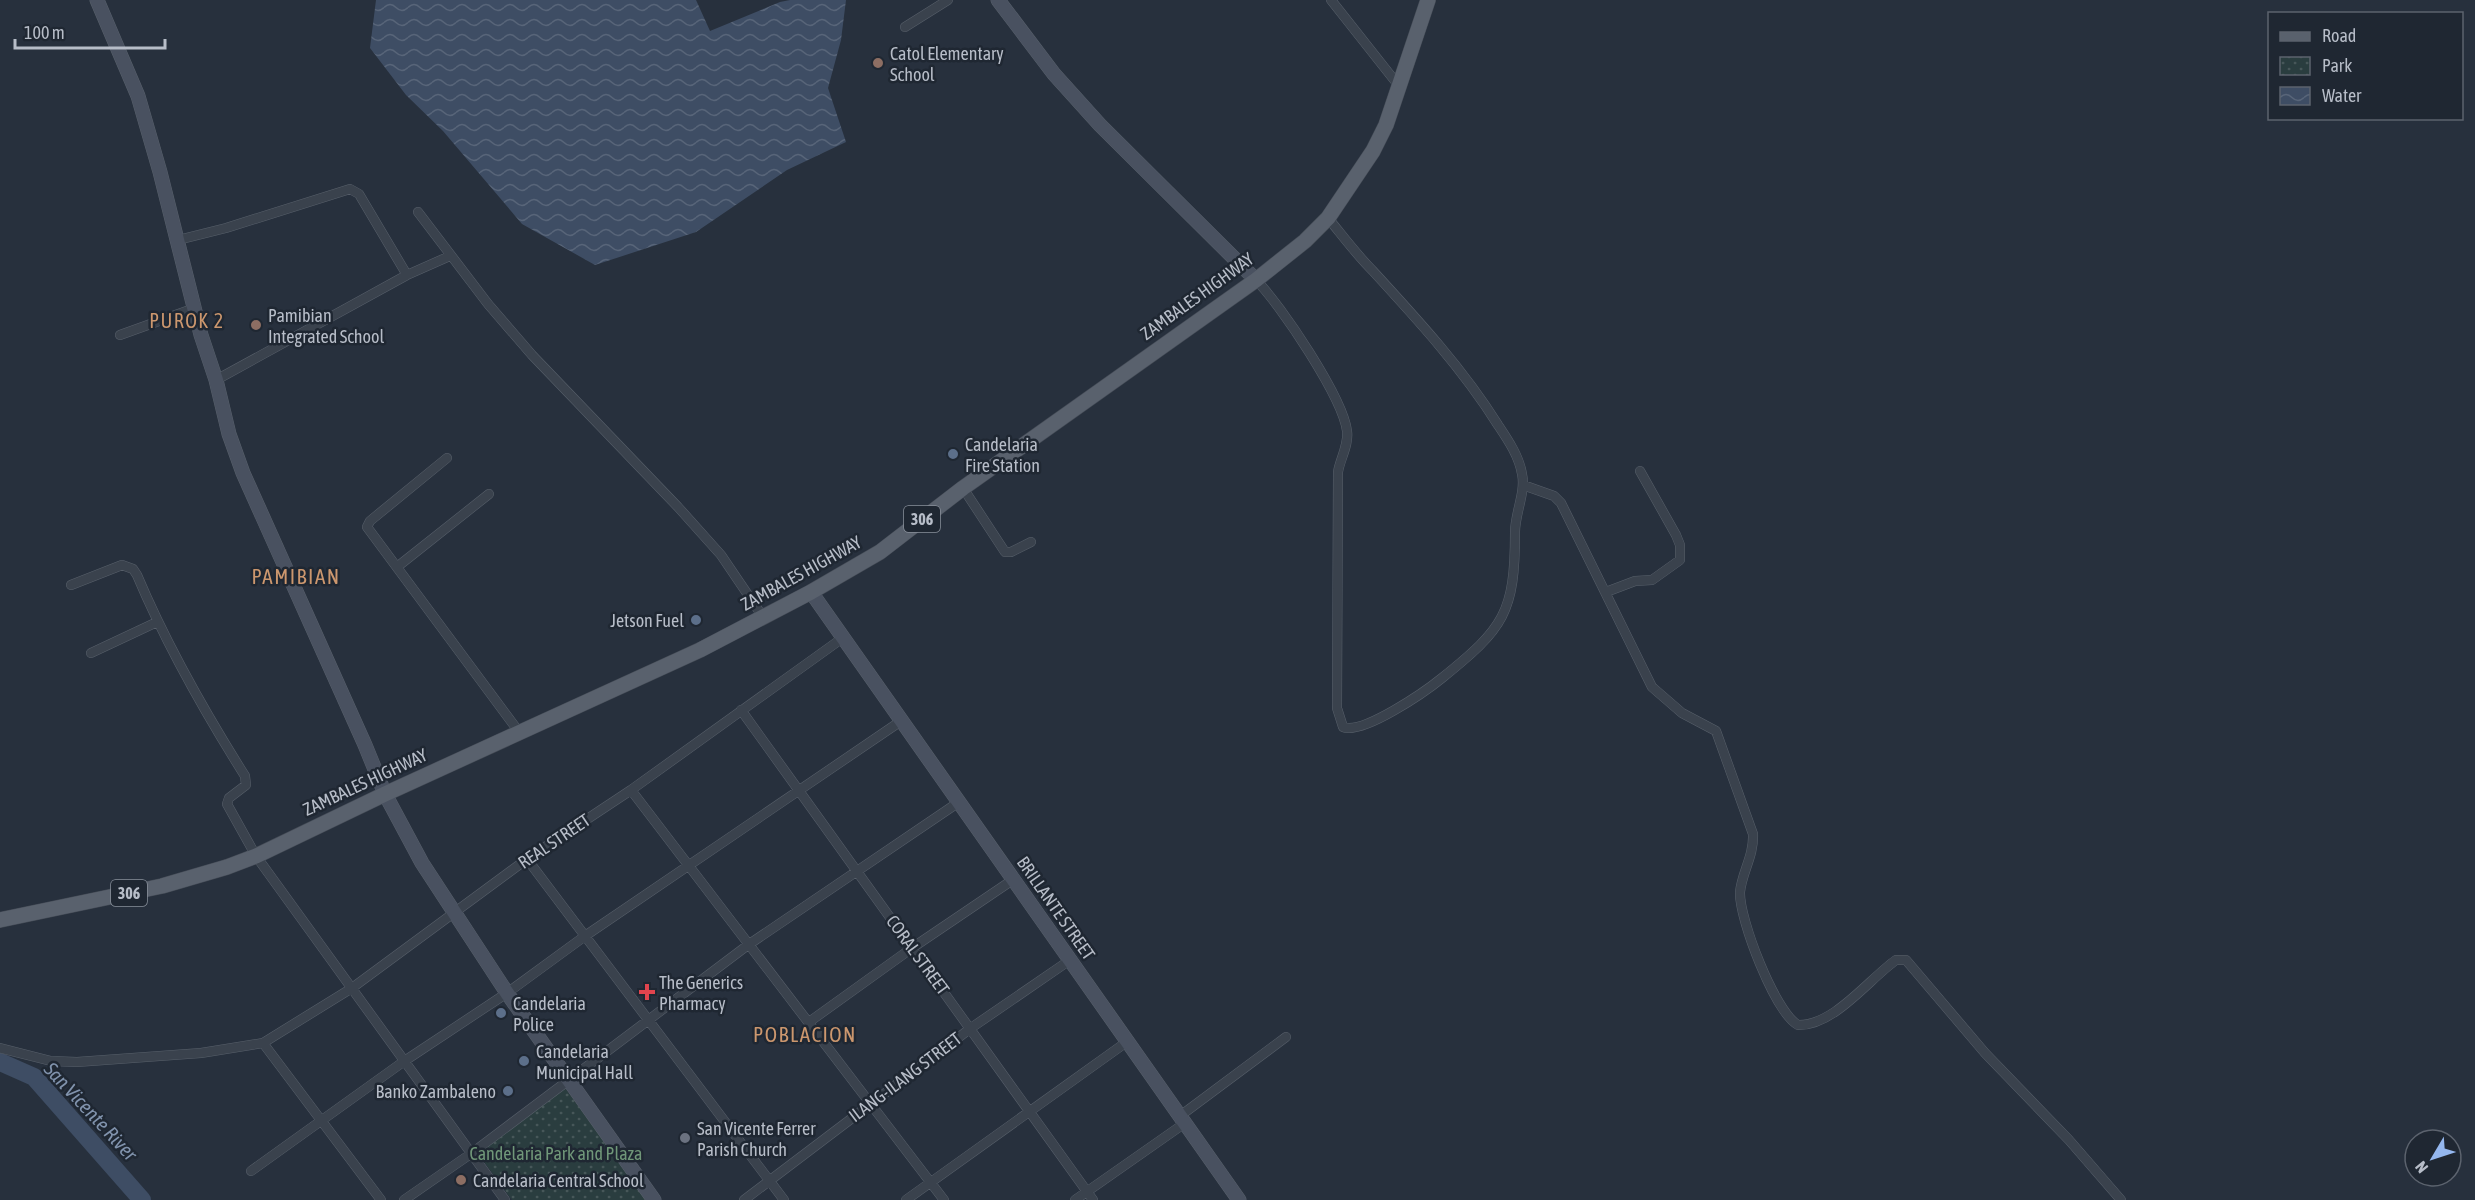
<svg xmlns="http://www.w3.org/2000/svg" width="2475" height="1200" font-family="'Asap Condensed',sans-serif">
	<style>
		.park { fill: url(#park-dots) }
		.water { fill: url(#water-waves) }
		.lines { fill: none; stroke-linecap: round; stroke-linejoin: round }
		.river { stroke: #3e4d64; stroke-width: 18 }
		.street-casing { stroke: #58606b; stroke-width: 10 }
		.secondary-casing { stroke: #58606b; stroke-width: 15 }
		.primary-casing { stroke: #444b56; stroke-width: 16 }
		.street { stroke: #3a424d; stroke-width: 9 }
		.secondary { stroke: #495160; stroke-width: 14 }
		.primary { stroke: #59616d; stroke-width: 15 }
		.education-dot { fill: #8d6e63; stroke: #1f2732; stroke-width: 2 }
		.service-dot { fill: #5c6f8a; stroke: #1f2732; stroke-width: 2 }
		.health-dot { fill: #e0444e; stroke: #1f2732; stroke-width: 2 }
		.worship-dot { fill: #6b7280; stroke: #1f2732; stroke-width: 2 }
		.labels { text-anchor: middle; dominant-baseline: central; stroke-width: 5; stroke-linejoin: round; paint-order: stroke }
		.shield { fill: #1f2732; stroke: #89909b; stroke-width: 1.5 }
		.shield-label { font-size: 16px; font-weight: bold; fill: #b7bdc8 }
		.poi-label { font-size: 18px; fill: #b7bdc8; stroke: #1f2732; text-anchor: start }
		.street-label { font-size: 18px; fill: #b7bdc8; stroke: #1f2732 }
		.park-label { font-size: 18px; fill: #709779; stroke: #1f2732 }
		.neighbourhood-label { font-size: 20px; letter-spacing: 1.5px; fill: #cc976e; stroke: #1f2732 }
		.water-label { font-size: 20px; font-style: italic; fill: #8193ad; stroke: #1f2732 }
		.quarter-label { font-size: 21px; letter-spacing: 1.5px; fill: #cc976e; stroke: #1f2732 }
	</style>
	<defs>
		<pattern id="park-dots" width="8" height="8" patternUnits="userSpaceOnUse" patternTransform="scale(1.5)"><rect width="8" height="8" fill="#2a3d3f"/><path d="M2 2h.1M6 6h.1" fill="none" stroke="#475759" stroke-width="1.8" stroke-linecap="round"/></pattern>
		<pattern id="water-waves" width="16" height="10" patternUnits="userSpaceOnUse" patternTransform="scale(1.5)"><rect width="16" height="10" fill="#3e4d64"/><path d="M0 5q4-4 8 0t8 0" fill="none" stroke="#586579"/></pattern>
	</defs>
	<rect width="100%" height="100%" fill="#27303d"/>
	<path class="park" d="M565,1088L647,1200H512L477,1152Z"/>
	<path class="water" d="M376,0H696L710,31L780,2L790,0H846L841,40L828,88L846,142L787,170L696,232L595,265L522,224L443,131L406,95L370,48Z"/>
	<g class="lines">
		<path class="river" d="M0,1062L34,1077L142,1200"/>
		<defs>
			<path id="street" d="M1331,0L1399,86
				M905,27L948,0
				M418,212L488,304L532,355L678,507L721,555L763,617
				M178,240L226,228L350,189L359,194L407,275
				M1256,280C1281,305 1343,398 1347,431C1349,445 1340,459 1338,472L1337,708L1343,727C1363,735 1426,691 1442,678C1504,628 1515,613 1515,532C1515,513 1526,492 1522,474C1519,456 1508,440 1498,425C1463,369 1417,319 1372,270C1356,254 1342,235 1328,218
				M120,335L195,308
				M216,380L407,275L450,256
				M447,458L370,521L367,527L519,732
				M1523,485L1554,496L1561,503L1652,687L1682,713L1716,731L1753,834C1754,856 1742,872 1740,892C1739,919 1775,1012 1798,1025C1834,1026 1869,979 1896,960H1906L1985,1053L2069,1140L2121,1200
				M963,488L1005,552H1011L1031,542
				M397,567L489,494
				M71,585L122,565L133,569L137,575C167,646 204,711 245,776L246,785L229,798L227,804L256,856L505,1200
				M1606,592L1635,581L1652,580L1680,560V545L1676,535L1640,471
				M91,653L157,622
				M741,710L1093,1200
				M631,790L944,1200
				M527,859L784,1200
				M809,1022L912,948L1014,879
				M263,1043L352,988L527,859L631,790L844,637
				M0,1048L51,1061L77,1062L201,1053L263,1043L381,1200
				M1180,1116L1286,1037
				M251,1171L403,1062L507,993L585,936L901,721
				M404,1200L472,1153L748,945L959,802
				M744,1200L971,1028L1070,960
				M906,1200L1128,1041
				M1075,1200L1185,1123"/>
			<path id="secondary" d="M97,0L138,96L160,172L201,335L216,380L229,434L243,473L365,745L385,794L422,863L507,993L654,1200
				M998,0L1054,74L1100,125L1256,280
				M811,592L1239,1200"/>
			<path id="primary" d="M0,920L162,886L227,867L256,856L385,794L700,650L811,592L880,552L963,488L1256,280L1305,241L1328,218L1373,151L1386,125L1428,0"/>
		</defs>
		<use href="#street" class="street-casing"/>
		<use href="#secondary" class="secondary-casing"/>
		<use href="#primary" class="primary-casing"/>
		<use href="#street" class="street"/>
		<use href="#secondary" class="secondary"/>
		<use href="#primary" class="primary"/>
	</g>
	<g class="education-dot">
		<circle cx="878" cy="63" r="6"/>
		<circle cx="256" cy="325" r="6"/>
		<circle cx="461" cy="1180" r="6"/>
	</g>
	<g class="service-dot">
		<circle cx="953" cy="454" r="6"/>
		<circle cx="696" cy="620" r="6"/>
		<circle cx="501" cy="1013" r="6"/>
		<circle cx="524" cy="1061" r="6"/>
		<circle cx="508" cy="1091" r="6"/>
	</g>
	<path class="health-dot" d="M644 983h6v6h6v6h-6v6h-6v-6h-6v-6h6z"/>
	<circle class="worship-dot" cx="685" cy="1138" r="6"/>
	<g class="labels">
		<g class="shield">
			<rect x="904" y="506" width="36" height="26" rx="4.5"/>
			<rect x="111" y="880" width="36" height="26" rx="4.5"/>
		</g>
		<g class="shield-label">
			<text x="922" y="519">306</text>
			<text x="129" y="893">306</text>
		</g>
		<g class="poi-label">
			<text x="890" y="53">Catol Elementary<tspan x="890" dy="21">School</tspan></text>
			<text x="268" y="315">Pamibian<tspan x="268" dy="21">Integrated School</tspan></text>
			<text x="965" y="444">Candelaria<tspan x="965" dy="21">Fire Station</tspan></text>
			<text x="684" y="620" text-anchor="end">Jetson Fuel</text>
			<text x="659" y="982">The Generics<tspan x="659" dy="21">Pharmacy</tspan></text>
			<text x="513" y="1003">Candelaria<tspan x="513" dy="21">Police</tspan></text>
			<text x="536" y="1051">Candelaria<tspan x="536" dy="21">Municipal Hall</tspan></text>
			<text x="496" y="1091" text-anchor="end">Banko Zambaleno</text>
			<text x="697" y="1128">San Vicente Ferrer<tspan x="697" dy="21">Parish Church</tspan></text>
			<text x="473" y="1180">Candelaria Central School</text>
		</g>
		<g class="street-label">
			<text transform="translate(1197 296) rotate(-36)">ZAMBALES HIGHWAY</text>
			<text transform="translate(801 573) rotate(-29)">ZAMBALES HIGHWAY</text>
			<text transform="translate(365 782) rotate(-25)">ZAMBALES HIGHWAY</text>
			<text transform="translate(554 841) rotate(-34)">REAL STREET</text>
			<text transform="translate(1056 908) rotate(55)">BRILLANTE STREET</text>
			<text transform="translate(918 955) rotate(54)">CORAL STREET</text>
			<text transform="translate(905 1077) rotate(-37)">ILANG-ILANG STREET</text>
		</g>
		<g class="park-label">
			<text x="556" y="1153">Candelaria Park and Plaza</text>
		</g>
		<g class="neighbourhood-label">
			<text x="187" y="320">PUROK 2</text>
		</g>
		<g class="water-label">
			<text transform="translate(91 1111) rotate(47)">San Vicente River</text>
		</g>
		<g class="quarter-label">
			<text x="296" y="576">PAMIBIAN</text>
			<text x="805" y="1034">POBLACION</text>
		</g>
	</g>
	<rect x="2268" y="12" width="195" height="108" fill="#1f2732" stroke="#5c636e" stroke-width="1.5"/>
	<rect x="2280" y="32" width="30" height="9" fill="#59616d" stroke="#5c636e" stroke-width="1.5"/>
	<text x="2322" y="42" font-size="18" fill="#b7bdc8">Road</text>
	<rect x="2280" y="57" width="30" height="18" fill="url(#park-dots)" stroke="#5c636e" stroke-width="1.5"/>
	<text x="2322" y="72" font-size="18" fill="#b7bdc8">Park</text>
	<rect x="2280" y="87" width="30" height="18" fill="url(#water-waves)" stroke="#5c636e" stroke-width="1.5"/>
	<text x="2322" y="102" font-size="18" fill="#b7bdc8">Water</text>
	<g transform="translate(2433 1158) rotate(231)"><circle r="28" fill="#1f2732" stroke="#5c636e" stroke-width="1.5"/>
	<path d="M0-4.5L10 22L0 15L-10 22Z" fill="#94b7ef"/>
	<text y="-9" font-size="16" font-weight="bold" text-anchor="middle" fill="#b7bdc8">N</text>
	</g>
	<path d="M15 39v9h150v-9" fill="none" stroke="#b7bdc8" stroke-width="3"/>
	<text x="24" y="39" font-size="18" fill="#b7bdc8" stroke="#1f2732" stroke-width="4.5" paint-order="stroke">100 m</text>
</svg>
